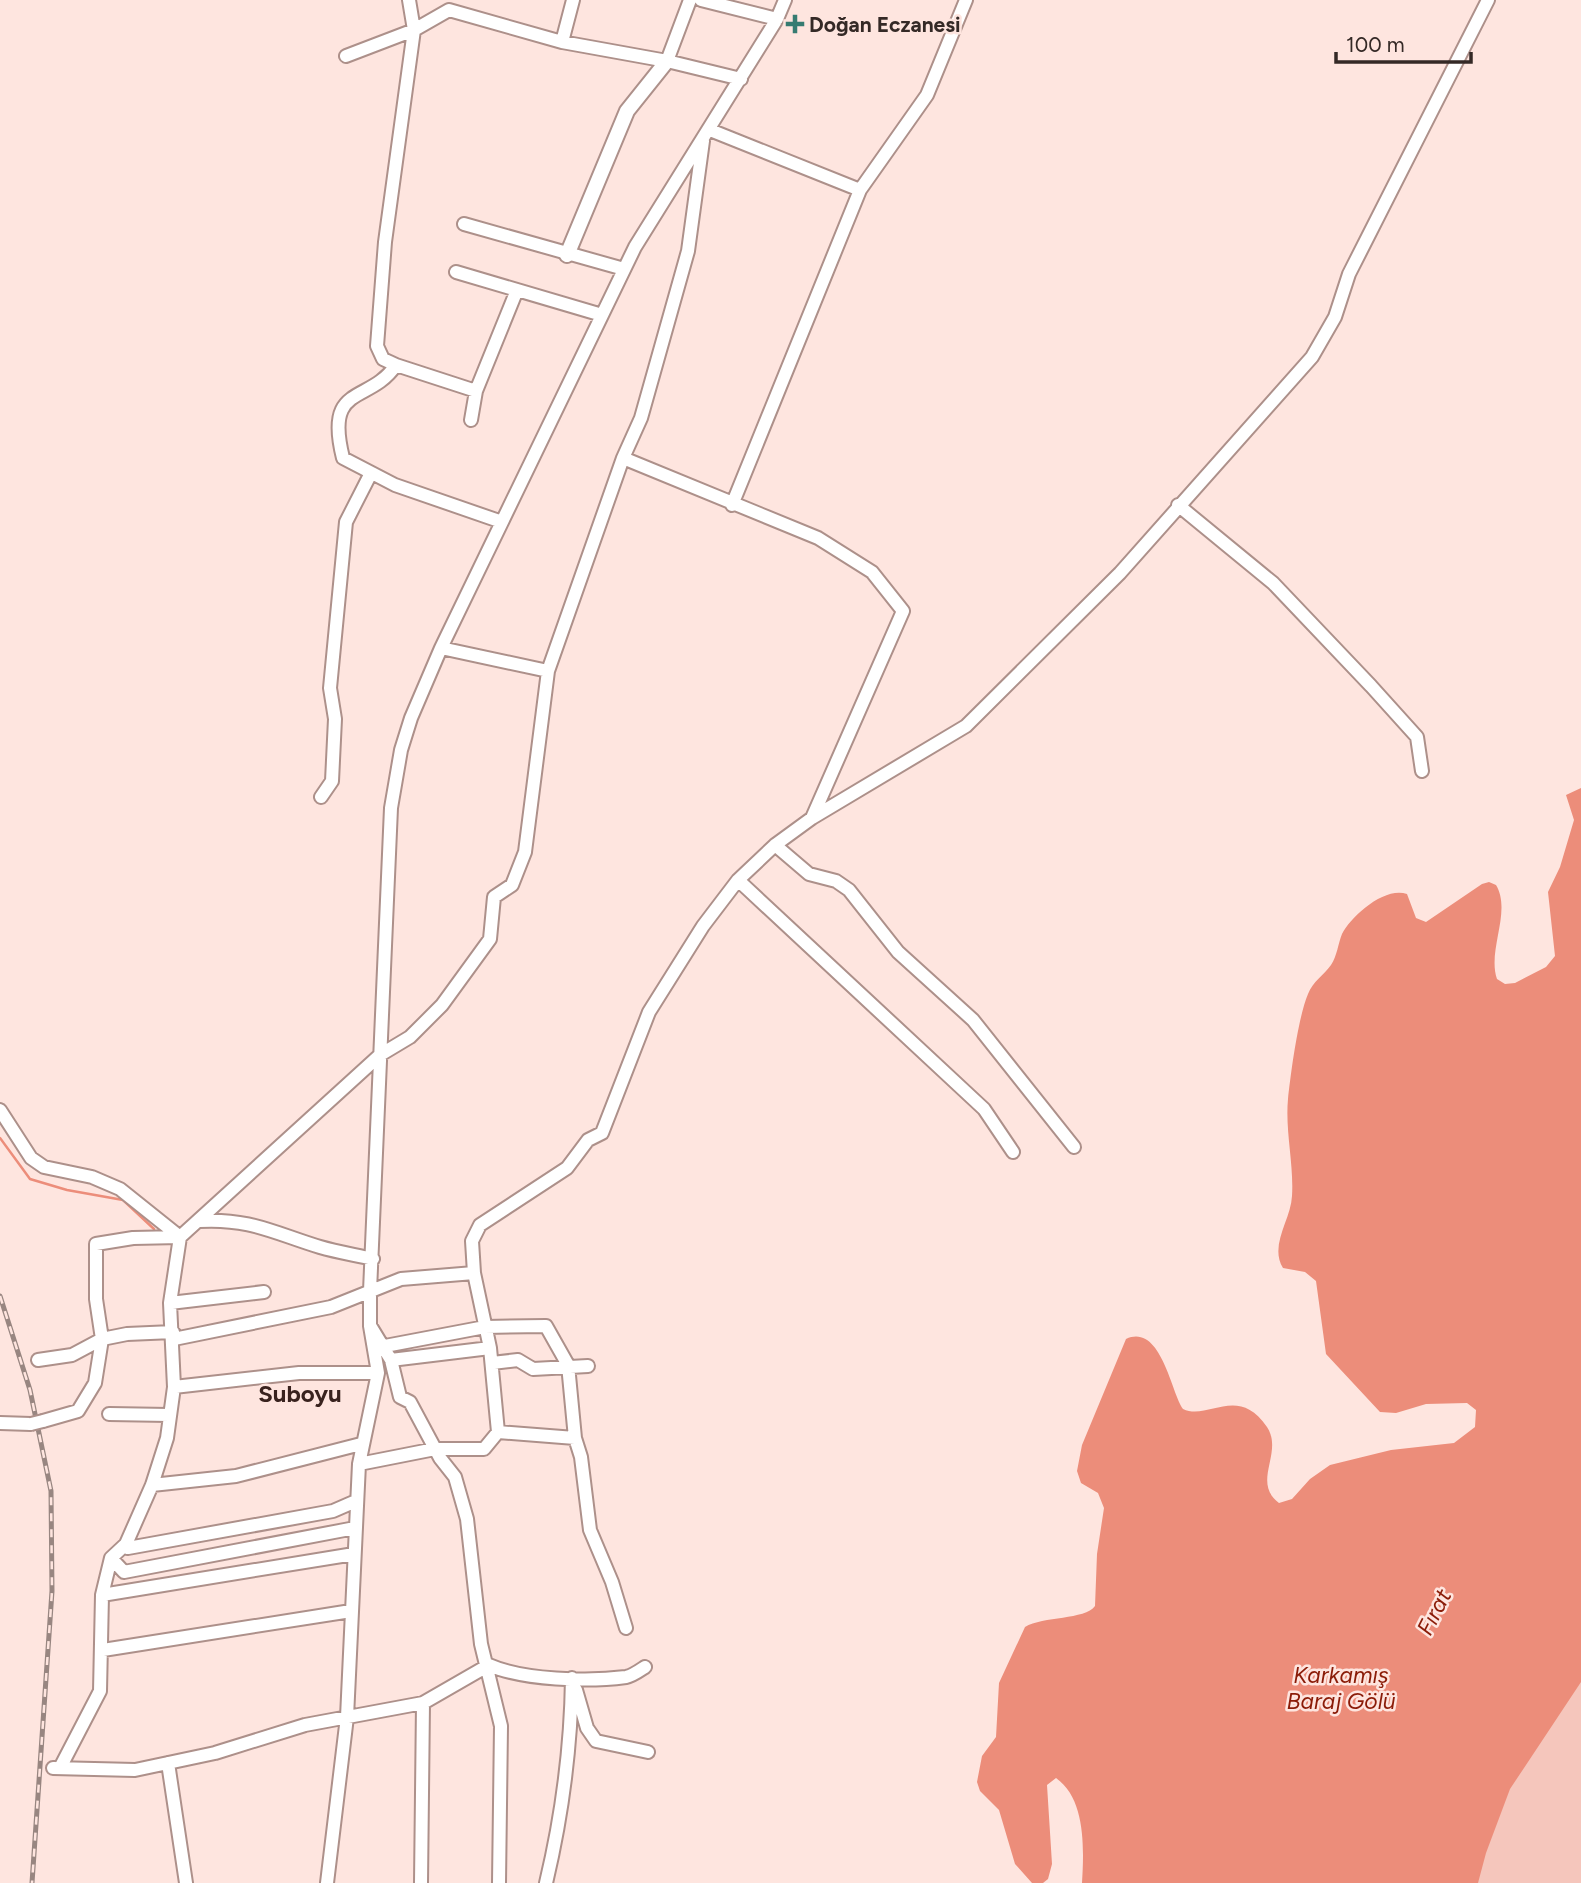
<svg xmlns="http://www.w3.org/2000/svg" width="1581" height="1883" font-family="Figtree,sans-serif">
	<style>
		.green { fill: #f5c6bc }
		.water { fill: #ec8d7a }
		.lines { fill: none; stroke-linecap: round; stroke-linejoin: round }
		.stream { stroke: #ec8d7a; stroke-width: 2.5 }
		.minor-casing { stroke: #ad908a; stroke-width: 16 }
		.major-casing { stroke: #ad908a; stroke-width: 18 }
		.minor { stroke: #fff; stroke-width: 12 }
		.major { stroke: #fff; stroke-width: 14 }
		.rail-casing { stroke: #988681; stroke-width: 5 }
		.rail { stroke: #fee5df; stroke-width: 2.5; stroke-dasharray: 8; stroke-linecap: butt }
		.minor-bridge-casing { stroke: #ad908a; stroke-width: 16; stroke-linecap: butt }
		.minor-bridge { stroke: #fff; stroke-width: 12 }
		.poi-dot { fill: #367b71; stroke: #fee5df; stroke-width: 2.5 }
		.labels { text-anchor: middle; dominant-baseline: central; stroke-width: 5; stroke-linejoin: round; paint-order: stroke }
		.poi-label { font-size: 21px; font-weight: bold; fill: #342926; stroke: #fee5df; text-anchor: start }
		.water-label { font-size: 23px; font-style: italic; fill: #8b1c08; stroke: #fee5df }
		.quarter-label { font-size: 24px; font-weight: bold; fill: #39221e; stroke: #fee5df }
	</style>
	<rect width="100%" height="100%" fill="#fee5df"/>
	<path class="green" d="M1581,1610V1883H1453Z"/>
	<path class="water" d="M1581,788V1682L1510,1789L1486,1853L1478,1883H1082C1084,1849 1086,1799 1056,1778L1047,1785L1052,1864L1048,1879L1043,1883H1032L1015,1864L999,1810L980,1791L977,1782L982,1756L996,1737L999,1683L1025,1627C1043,1616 1085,1620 1095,1606L1097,1554L1104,1508L1098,1493L1081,1483L1077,1471L1082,1445L1126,1339C1161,1323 1171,1392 1183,1409C1208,1421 1238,1384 1267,1427C1284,1453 1251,1482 1279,1503L1292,1499L1310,1479L1330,1465L1391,1450L1454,1443L1475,1427L1476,1410L1467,1403L1426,1404L1396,1413L1380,1412L1326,1354L1316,1281L1305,1272L1283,1268C1269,1245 1291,1220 1292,1196C1294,1164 1285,1131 1288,1099C1291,1072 1298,1018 1308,994C1313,981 1324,975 1331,965C1337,956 1338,944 1342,934C1351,916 1385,886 1407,894L1416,918L1426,922L1482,884L1489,882L1496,885C1512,912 1487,950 1497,979L1505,984L1515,983L1546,967L1555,956L1548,892L1560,867L1574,820L1566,795Z"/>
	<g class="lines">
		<path class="stream" d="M0,1138L30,1179L67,1190L123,1200L154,1229"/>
		<defs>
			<path id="minor" d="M701,0L777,19
				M562,42L573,0
				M346,56L414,30L449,10L562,42L667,61L741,79
				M667,61L690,0
				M710,130L860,190
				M464,224L624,269
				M456,272L602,315
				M396,365L383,359L377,346L385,242L414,30L409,0
				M476,391L396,365C369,405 324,382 343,458L395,485L502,522
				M471,420L476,391L517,290
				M623,458L818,538L872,572L903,611L812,818
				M732,505L860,190L927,95L966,0
				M1178,505L1273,583L1371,686L1417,737L1422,771
				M441,648L548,671
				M321,797L332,781L335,719L330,688L346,522L371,473
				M775,845L809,874L836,881L849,890L898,952L973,1020L1074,1147
				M738,880L984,1109L1013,1152
				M0,1110L31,1158L44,1167L92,1177L120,1189L180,1237
				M199,1221C250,1218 274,1233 320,1247C337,1252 356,1255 373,1259
				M170,1303L264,1292
				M371,1327L391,1360L400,1397L410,1402L440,1458L455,1477L467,1519L481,1644L501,1726L499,1883
				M174,1339L331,1307L401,1279L474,1273
				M385,1346L485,1327L546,1326L568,1365L575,1438L581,1457L590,1530L612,1582L626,1628
				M38,1360L72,1355L102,1339L127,1334L173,1332
				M391,1360L490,1348
				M492,1363L518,1360L533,1369L588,1366
				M174,1387L299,1373H378
				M109,1414L169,1415
				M43,1421L78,1411L95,1383L102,1339L96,1299V1244L133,1238L180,1237
				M0,1423L31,1424
				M498,1432L575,1438
				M359,1464L435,1449H484L498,1432L490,1348L474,1273L472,1241L480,1225L567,1168L588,1140L602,1133L649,1012L703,926L738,880L775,845L812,818L966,726L1120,573L1312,357L1335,317L1349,274L1488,0
				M152,1485L236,1476L361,1444
				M126,1544L128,1548L333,1511L356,1501
				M111,1558L124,1572L355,1528
				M102,1595L354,1554
				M103,1650L351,1611
				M576,1690L587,1728L596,1741L648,1752
				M168,1763L186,1883
				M53,1768L135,1770L215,1753L305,1725L423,1703L489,1665C523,1680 588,1682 626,1677C632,1676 639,1671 645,1667
				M60,1768L100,1691L102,1595L111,1558L126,1544L152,1485L167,1438L174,1387L170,1303L180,1237L380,1055L410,1037L442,1005L490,939L494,897L512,885L525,852L548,671L623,458L641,418L688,251L703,141
				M327,1883L347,1717L359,1464L378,1373L370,1326V1291L391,808L401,750L411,718L441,648L635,247L777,19L785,0
				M421,1883L423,1703
				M546,1883C562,1816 571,1747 572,1678"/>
			<path id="major" d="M567,255L627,111L667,61"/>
		</defs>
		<use href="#minor" class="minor-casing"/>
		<use href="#major" class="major-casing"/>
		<use href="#minor" class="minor"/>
		<use href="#major" class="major"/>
		<defs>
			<path id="rail" d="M0,1296L30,1390L51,1491L52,1591L32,1883"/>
		</defs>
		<use href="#rail" class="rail-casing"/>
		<use href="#rail" class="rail"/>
		<defs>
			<path id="minor-bridge" d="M31,1424L43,1421"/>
		</defs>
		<use href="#minor-bridge" class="minor-bridge-casing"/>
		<use href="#minor-bridge" class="minor-bridge"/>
	</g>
	<path class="poi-dot" d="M791.5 13.5h7v7h7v7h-7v7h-7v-7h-7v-7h7z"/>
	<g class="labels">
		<g class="poi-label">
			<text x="809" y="24">Doğan Eczanesi</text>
		</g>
		<g class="water-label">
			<text transform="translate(1434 1612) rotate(-63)">Fırat</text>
			<text x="1341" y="1675">Karkamış<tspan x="1341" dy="26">Baraj Gölü</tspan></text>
		</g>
		<g class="quarter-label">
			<text x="300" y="1393">Suboyu</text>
		</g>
	</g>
	<path d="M1336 52v10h135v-10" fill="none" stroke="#342926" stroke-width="3.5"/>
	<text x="1346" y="52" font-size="21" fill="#342926" stroke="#fee5df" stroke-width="5" paint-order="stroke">100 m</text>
</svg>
